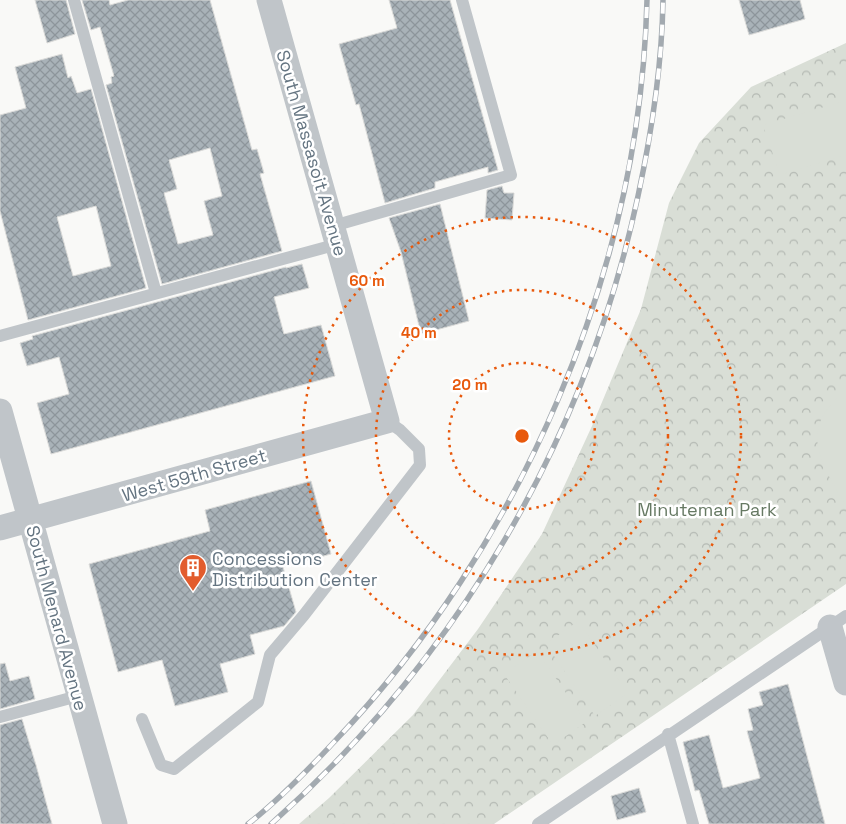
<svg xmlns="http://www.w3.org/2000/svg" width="846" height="824" font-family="'Space Grotesk',sans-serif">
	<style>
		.park { fill: url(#park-crowns) }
		.pitch { fill: #d9ded6 }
		.building { fill: url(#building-cross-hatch); stroke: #dbdbd9; fill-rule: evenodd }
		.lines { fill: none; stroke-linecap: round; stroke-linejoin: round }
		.lane { stroke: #c0c5c9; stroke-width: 12 }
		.street { stroke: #c0c5c9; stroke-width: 25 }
		.rail-casing { stroke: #a3aab0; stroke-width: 5.5 }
		.rail { stroke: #fff; stroke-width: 4; stroke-dasharray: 11; stroke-linecap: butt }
		.ring { fill: none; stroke: #e8590c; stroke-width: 2.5; stroke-dasharray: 2.5 5 }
		.labels { text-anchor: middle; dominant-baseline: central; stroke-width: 5; stroke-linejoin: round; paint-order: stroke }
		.street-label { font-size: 18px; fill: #647481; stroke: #fff }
		.park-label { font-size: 18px; fill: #667963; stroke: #fff }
		.poi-label { font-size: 18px; fill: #647481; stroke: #fff; text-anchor: start }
		.centre { fill: #e8590c; stroke: #fff; stroke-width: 2.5 }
		.ring-label { font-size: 15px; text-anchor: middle; font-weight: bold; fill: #e8590c; stroke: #fff; stroke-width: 5; stroke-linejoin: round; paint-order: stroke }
	</style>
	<defs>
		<pattern id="park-crowns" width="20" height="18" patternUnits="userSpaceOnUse" patternTransform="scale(1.25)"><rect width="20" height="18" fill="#d9ded6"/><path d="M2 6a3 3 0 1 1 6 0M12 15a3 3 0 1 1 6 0" fill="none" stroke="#b4b9b3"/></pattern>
		<pattern id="building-cross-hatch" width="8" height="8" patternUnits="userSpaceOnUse" patternTransform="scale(1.25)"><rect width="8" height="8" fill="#a9b2b8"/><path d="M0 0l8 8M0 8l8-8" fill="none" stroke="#8d959b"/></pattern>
	</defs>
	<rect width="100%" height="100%" fill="#f9f9f7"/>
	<path class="park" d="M846,43V584L494,824H299L329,798L413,715L478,629L542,534L592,426L641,309L669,203L699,143L751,87Z"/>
	<path class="pitch" d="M846,76V155L780,175L763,125L841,102L835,79Z
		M846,390V506C820,461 797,430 846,390Z
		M578,621L628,693L595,716L546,644Z
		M537,651L586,722L553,745L504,674Z"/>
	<path class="building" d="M35,0H66L75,34L47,43Z
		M82,0H109L110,5L128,0H210L252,150L257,149L264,173L260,174L282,251L162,284L106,85L112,83L111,77L114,76L100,27L91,30ZM210,148L222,196L204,201L213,235L178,244L164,193L177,189L169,160Z
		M389,0H450L498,170L488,173V167L435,182V188L385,203L359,104L356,105L339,44L397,28Z
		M739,0H800L805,19L749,35Z
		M62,54L68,78L71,76L77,93L91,89L146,288L28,320L0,211V115L26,108L15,67ZM96,206L111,266L73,276L57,217Z
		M502,186L504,193H514L512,220L485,218L487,190Z
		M440,204L469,321L421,334L401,252L389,218Z
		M302,264L309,288L274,297L284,334L321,325L335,376L51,454L37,403L69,394L59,357L27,366L20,343L33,339L32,336L286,267V268Z
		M311,481L331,554L283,567L296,612L284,626L250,635L255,654L220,664L228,692L175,706L162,660L118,672L89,564L210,531L205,510Z
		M5,663L10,681L29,676L35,699L0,709V664Z
		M788,684L825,824H709L699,790L695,791L683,742L709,735L723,788L760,778L747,731L753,730L748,709L763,705L759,692Z
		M22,719L36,765L52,824H0V725Z
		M639,788L646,812L617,820L611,796Z"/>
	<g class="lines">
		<path class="lane" d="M74,0L156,293
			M333,226L511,175L462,0
			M0,336L338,244
			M0,717L78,696
			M142,719L161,765L174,769L258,702L270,655L304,615L420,465L419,449L400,430L387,421
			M668,734L693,824
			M538,824L846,616"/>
		<path class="street" d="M0,411L115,824
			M0,528L387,421L269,0
			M830,627L846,683"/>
		<defs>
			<path id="rail" d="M248,824C279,800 307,771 334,742C521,546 640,272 647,0
				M271,824C457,659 586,440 638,196C652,131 662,66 663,0"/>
		</defs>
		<use href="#rail" class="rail-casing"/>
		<use href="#rail" class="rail"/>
	</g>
	<g class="ring">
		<circle cx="522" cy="436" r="73"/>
		<circle cx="522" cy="436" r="146"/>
		<circle cx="522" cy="436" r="219"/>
	</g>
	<defs>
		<symbol id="building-pin" viewBox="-11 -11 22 30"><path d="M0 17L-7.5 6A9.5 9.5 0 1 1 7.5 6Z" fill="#e25c2d" stroke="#fff"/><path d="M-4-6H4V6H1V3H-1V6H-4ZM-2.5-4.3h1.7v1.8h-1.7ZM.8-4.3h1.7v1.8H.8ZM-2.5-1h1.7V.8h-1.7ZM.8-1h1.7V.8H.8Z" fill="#fff"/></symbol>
	</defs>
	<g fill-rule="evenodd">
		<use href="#building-pin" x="177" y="552" width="32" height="43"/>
	</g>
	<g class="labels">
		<g class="street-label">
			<text transform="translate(312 153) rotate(74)">South Massasoit Avenue</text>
			<text transform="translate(194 475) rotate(-16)">West 59th Street</text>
			<text transform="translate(57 618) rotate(75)">South Menard Avenue</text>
		</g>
		<g class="park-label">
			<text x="707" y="509">Minuteman Park</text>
		</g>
		<g class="poi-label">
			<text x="212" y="558">Concessions<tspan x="212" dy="21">Distribution Center</tspan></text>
		</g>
	</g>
	<circle cx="522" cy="436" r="8" class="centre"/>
	<g class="ring-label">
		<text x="367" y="286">60 m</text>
		<text x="419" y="338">40 m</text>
		<text x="470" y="390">20 m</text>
	</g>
</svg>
